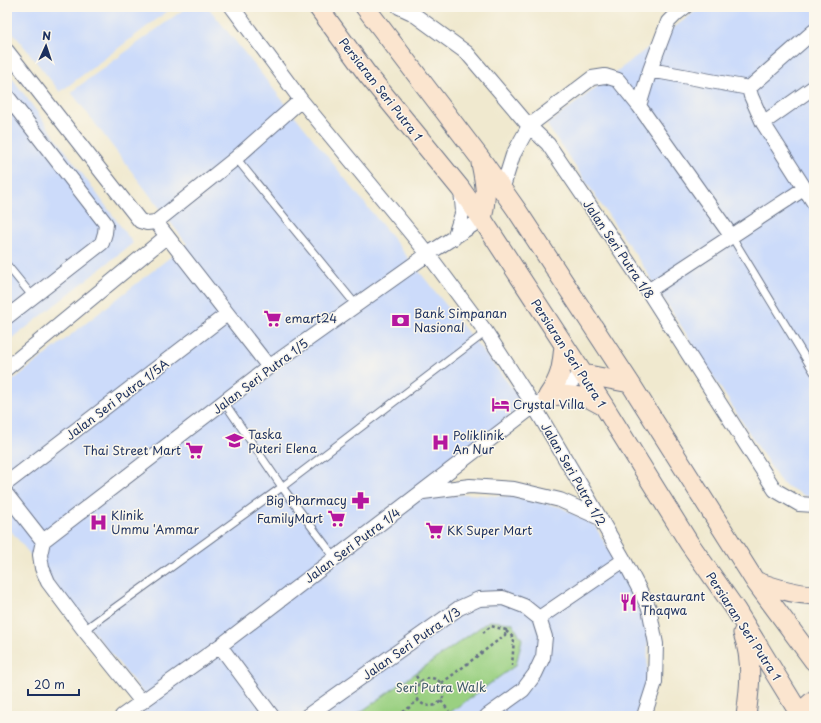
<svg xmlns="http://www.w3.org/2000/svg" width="821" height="723" font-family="'Playpen Sans',sans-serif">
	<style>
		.built { fill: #ccdbfa }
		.green { fill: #9ad081; stroke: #5a8070 }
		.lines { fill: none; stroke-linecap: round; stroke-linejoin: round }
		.lane-casing { stroke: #667086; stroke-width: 9 }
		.street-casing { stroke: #667086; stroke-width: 16 }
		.secondary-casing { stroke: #667086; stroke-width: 21 }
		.path { stroke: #667086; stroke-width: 2.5; stroke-dasharray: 3 3; stroke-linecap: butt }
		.lane { stroke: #fff; stroke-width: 7 }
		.street { stroke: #fff; stroke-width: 14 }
		.secondary { stroke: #fbe5cf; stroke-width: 19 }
		.labels { text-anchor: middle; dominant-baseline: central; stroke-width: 3; stroke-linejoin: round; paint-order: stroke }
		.street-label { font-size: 12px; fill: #1b2f5e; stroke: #fbf7ec }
		.poi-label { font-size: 12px; fill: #1b2f5e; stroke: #fbf7ec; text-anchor: start }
		.park-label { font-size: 12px; fill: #3b5767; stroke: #fbf7ec }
	</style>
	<rect width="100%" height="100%" fill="#fbf7ec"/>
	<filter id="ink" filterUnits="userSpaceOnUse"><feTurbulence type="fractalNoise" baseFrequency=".025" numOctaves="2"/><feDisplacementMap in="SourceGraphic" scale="8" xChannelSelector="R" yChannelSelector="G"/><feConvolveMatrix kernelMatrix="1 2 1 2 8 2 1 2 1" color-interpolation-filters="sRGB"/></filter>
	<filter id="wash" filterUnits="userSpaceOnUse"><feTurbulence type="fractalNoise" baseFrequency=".012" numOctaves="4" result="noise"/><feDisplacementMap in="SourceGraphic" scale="16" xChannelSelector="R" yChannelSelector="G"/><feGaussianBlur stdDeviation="0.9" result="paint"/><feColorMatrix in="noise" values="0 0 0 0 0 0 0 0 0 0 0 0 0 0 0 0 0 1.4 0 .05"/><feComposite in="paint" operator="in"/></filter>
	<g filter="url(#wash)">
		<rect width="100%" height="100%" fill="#f0e9cf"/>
		<path class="built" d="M7,7H173L60,92L7,25Z
			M187,7H208L525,404L415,489L425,499L468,494L514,497L561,507L595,526L643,609L648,641L647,678L636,716H135L152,704L7,526V385L187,244L71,92Z
			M701,7H814V496H805L781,483L643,266L547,125Z
			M7,71L133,243L7,343Z"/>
		<path class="green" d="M489,621L512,623L522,639L516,665L445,716H355Z"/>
	</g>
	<g filter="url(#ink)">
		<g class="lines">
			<defs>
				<path id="lane" d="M236,158L356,305
					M732,237L814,372
					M7,265L33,297
					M224,402L282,487L335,558
					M84,630L282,487L486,332"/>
				<path id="street" d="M232,7L301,100L428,254L486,332L534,406L586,494L624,560L649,608L656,644L655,682L644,716
					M399,7L412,13L467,53L529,126L548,144L648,291L775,490L799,504L814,505
					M814,31L749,88L751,96L763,123L814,203
					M7,51L140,221L147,223L156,222
					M650,70L749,88
					M7,96L106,224L105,233L102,243L7,317
					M639,106L650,70L668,22L676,14L685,7
					M763,123L814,87
					M502,190L513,155L529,126L592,78L605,76L618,80L639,106L732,237
					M454,238L463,211L461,190
					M648,291L805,188
					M269,367L156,222L236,158L301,100
					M7,368L167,236
					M7,483L227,314
					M423,492L470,486L514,489L560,500L600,518
					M7,495L43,541
					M43,541L269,367L428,254L482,219
					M43,541L40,555L42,568L48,582L84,630L142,702
					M539,618L624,560
					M220,646L272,716
					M122,716L220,646L534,406L583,374
					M307,716L459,608L479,599L503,598L524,606L539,618L545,637L543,657L535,674L523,690L487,716"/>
				<path id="secondary" d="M318,7L367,74L460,188L482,219L604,406L689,543L736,610L801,716
					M365,7L480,158L516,209L630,383L755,581L814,661
					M481,163C486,187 487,196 482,219
					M583,374L630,383
					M548,396L563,395L589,398L604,406
					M548,396C561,377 562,368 564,345
					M755,581C774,588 793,594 814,595
					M743,633C753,662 750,686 746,716
					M796,716L814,700"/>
			</defs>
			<use href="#lane" class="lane-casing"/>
			<use href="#street" class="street-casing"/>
			<use href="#secondary" class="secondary-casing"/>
			<path class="path" d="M506,631L514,638L512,666
				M416,676L420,682
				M416 692a14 14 0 1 1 28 0a14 14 0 1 1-28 0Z
				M442,683L505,635L506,630L491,626L483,633
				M441,701L449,711
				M398,716L419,700"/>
			<use href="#lane" class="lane"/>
			<use href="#street" class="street"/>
			<use href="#secondary" class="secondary"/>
		</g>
	</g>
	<defs>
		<symbol id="supermarket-bare" viewBox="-9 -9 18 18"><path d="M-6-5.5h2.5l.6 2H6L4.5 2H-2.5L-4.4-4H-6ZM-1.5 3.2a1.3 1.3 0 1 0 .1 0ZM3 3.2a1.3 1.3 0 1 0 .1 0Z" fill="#b5179e" stroke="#fbf7ec" stroke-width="2.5" paint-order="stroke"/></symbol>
		<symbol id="bank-bare" viewBox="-9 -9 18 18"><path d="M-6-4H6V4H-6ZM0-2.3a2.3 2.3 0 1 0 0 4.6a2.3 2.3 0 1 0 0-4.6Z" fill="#b5179e" stroke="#fbf7ec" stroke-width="2.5" paint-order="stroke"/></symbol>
		<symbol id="hotel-bare" viewBox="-9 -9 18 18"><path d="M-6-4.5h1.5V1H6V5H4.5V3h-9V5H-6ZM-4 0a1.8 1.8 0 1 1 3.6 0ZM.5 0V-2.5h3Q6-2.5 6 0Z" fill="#b5179e" stroke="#fbf7ec" stroke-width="2.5" paint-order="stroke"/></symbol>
		<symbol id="school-bare" viewBox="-9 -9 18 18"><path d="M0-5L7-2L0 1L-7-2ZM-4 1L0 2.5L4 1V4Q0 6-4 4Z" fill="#b5179e" stroke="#fbf7ec" stroke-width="2.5" paint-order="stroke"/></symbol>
		<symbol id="hospital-bare" viewBox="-9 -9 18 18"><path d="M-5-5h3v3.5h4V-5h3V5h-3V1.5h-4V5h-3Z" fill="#b5179e" stroke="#fbf7ec" stroke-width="2.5" paint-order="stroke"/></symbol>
		<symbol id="pharmacy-bare" viewBox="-9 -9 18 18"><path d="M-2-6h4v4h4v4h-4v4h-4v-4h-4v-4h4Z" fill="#b5179e" stroke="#fbf7ec" stroke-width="2.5" paint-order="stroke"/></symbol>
		<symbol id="restaurant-bare" viewBox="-9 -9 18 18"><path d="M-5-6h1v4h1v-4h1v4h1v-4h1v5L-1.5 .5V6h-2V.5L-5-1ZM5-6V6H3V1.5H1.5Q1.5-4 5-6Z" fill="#b5179e" stroke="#fbf7ec" stroke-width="2.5" paint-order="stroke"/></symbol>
	</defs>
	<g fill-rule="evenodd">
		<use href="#supermarket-bare" x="260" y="306" width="25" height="25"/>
		<use href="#bank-bare" x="388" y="308" width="25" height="25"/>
		<use href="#hotel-bare" x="488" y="392" width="25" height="25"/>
		<use href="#school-bare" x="222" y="428" width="25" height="25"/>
		<use href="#hospital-bare" x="428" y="430" width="25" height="25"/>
		<use href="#supermarket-bare" x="182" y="438" width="25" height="25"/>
		<use href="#pharmacy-bare" x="348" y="488" width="25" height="25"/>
		<use href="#supermarket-bare" x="324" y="506" width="25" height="25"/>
		<use href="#hospital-bare" x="86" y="510" width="25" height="25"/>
		<use href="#supermarket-bare" x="422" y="518" width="25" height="25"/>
		<use href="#restaurant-bare" x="616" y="590" width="25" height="25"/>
	</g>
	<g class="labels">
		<g class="street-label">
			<text transform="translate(381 89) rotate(52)">Persiaran Seri Putra 1</text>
			<text transform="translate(619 249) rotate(56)">Jalan Seri Putra 1/8</text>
			<text transform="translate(569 353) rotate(57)">Persiaran Seri Putra 1</text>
			<text transform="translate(260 376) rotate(-37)">Jalan Seri Putra 1/5</text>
			<text transform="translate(117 399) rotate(-37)">Jalan Seri Putra 1/5A</text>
			<text transform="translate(574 474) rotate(60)">Jalan Seri Putra 1/2</text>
			<text transform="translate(352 545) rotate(-37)">Jalan Seri Putra 1/4</text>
			<text transform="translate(744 626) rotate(57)">Persiaran Seri Putra 1</text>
			<text transform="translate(411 643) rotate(-35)">Jalan Seri Putra 1/3</text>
		</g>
		<g class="poi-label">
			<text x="414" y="313">Bank Simpanan<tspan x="414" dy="14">Nasional</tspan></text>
			<text x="285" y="318">emart24</text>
			<text x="513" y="404">Crystal Villa</text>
			<text x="248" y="434">Taska<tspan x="248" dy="14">Puteri Elena</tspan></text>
			<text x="453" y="435">Poliklinik<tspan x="453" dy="14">An Nur</tspan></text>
			<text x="181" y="450" text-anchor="end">Thai Street Mart</text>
			<text x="347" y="500" text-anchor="end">Big Pharmacy</text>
			<text x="111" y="515">Klinik<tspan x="111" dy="14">Ummu 'Ammar</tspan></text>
			<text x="323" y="518" text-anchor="end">FamilyMart</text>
			<text x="447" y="530">KK Super Mart</text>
			<text x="641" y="596">Restaurant<tspan x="641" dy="14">Thaqwa</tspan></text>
		</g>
		<g class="park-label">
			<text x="441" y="687">Seri Putra Walk</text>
		</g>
	</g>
	<rect width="821" height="723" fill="none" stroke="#fbf7ec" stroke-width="24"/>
	<g transform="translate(46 46) rotate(3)" stroke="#fbf7ec" stroke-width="3" paint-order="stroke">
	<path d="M0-3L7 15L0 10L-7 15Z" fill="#1b2f5e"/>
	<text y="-6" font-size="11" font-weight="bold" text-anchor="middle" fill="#1b2f5e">N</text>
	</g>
	<path d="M28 689v6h51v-6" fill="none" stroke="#1b2f5e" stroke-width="2"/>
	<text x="34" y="689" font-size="12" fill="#1b2f5e" stroke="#fbf7ec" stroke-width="3" paint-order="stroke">20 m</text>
</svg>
